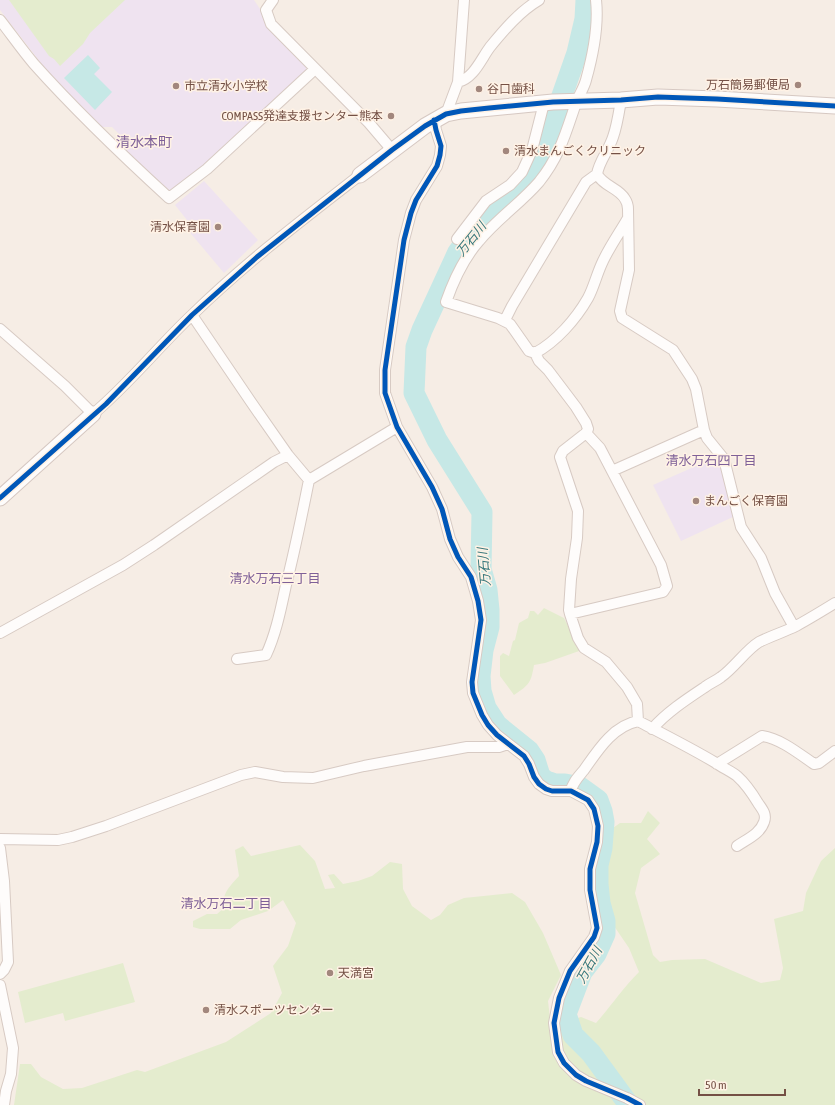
<svg xmlns="http://www.w3.org/2000/svg" width="835" height="1105" font-family="'Asap Condensed','Noto Sans JP',sans-serif">
	<style>
		.education { fill: #efe3f0 }
		.green { fill: #e4ecce }
		.water { fill: #c6e8e6 }
		.lines { fill: none; stroke-linecap: round; stroke-linejoin: round }
		.river { stroke: #c6e8e6; stroke-width: 21 }
		.street-casing { stroke: #d7cac3; stroke-width: 12 }
		.secondary-casing { stroke: #d6c8c2; stroke-width: 17 }
		.street { stroke: #fefcfb; stroke-width: 10 }
		.secondary { stroke: #fefcfb; stroke-width: 15 }
		.cycleway-casing { stroke: #fff2e5; stroke-width: 8 }
		.cycleway { stroke: #0057b8; stroke-width: 5 }
		.poi-dot { fill: #a2877d; stroke: #fff2e5; stroke-width: 1.5 }
		.labels { text-anchor: middle; dominant-baseline: central; stroke-width: 3; stroke-linejoin: round; paint-order: stroke }
		.poi-label { font-size: 12px; fill: #745045; stroke: #fff2e5; text-anchor: start }
		.water-label { font-size: 13px; font-style: italic; fill: #38787c; stroke: #fff2e5 }
		.neighbourhood-label { font-size: 13px; fill: #7e6098; stroke: #fff2e5 }
		.quarter-label { font-size: 14px; fill: #7e6098; stroke: #fff2e5 }
	</style>
	<rect width="100%" height="100%" fill="#f6ede5"/>
	<path class="education" d="M0,0H254L260,9L264,18L307,67L306,71L207,163L172,190L168,191L122,148L120,144L123,138L112,127H102L50,75L0,10Z
		M204,181L258,240L224,273L187,229L191,225L175,205Z
		M712,459L715,465L722,464L735,516L681,541L653,485Z"/>
	<path class="green" d="M9,0H125L90,33L83,44L60,66L54,59L49,56Z
		M544,608L564,618L574,638L582,650L545,663L534,665C531,683 529,685 514,695L500,676V656L503,653L509,656L513,641L515,640L519,623L528,618L530,611H534L538,615Z
		M648,811L660,823L647,839L660,854L641,868L635,893L653,955L660,962L672,960L705,959L761,983L780,980L783,968L774,919L803,911L806,893L821,861L835,848V1105H14L20,1064H31L41,1077L63,1089L82,1088L137,1070L145,1072L226,1042L271,1013L282,993L273,966L288,946L296,923L283,900L268,911L241,920L230,929H200L193,927V921L207,914H217L224,908C221,894 230,886 239,876L235,850L243,846L251,856L300,845L315,861L325,889L335,888L328,875L334,874L343,884L358,881L372,876L390,862L402,864L403,889L412,906L431,920L440,915L448,905L464,898L512,893L525,902L543,933L561,975L548,1001L551,1027L581,1017L596,1023C611,1006 623,988 639,972L629,948L612,923L603,898L601,863L606,833L620,823H641Z
		M123,963L135,1002L65,1021L63,1013L25,1023L18,992Z"/>
	<path class="water" d="M88,55L100,68L94,74L112,92L95,110L64,78Z"/>
	<g class="lines">
		<path class="river" d="M586,0L585,19L577,53L551,127L544,155L529,180L474,231L458,252L422,330L416,347L414,393L437,440L482,512L481,569L487,590L489,610V627L483,650L480,676L481,691L486,708L497,725L529,751L535,760L540,776L546,781L555,784H565L580,787L598,800L602,811L604,822L602,848L598,865V884L600,903L605,921V934L596,954L582,972L566,1014L573,1035L591,1053L629,1105"/>
		<defs>
			<path id="street" d="M273,0L266,10L271,24L369,123L392,150
				M596,0C599,27 593,55 586,80C584,88 579,95 576,103C566,132 560,156 539,182C521,203 497,219 479,241C463,259 454,279 446,302L498,318L510,324L529,351L535,353L539,361L548,370L576,407L586,423L588,429L586,433L563,451L560,457L578,511L577,538L571,579L569,610L570,614L578,638L584,648L606,662L627,687L637,704L638,721
				M0,20C11,34 22,50 34,64C76,111 122,155 169,198L207,169L315,69
				M458,82C474,78 481,59 490,47C504,30 520,11 539,0
				M621,100C619,112 617,126 613,137C609,150 599,161 597,174C603,186 619,188 625,199C627,202 628,206 628,209L629,270L620,311L622,318L673,350L692,379L696,389L704,430L707,438L724,459L741,527L761,558L775,593L794,627
				M446,114L458,82L464,0
				M434,120L436,130L441,146L440,155L437,166L416,200L411,213L404,240L385,370V393L397,427L432,487L442,509L450,539L458,557L471,577L478,601L481,620L472,682L473,693L482,715L488,725L497,735L524,756L529,764L534,777L539,784L546,789L552,791H571L588,800L594,809L598,826L597,842L590,869V890L597,928L594,937L570,971L559,998L554,1023L558,1052L564,1063L576,1075L586,1081L627,1098L640,1105
				M457,239L486,201L510,185L522,172L532,150L544,103
				M192,315L251,402L288,455L309,480
				M505,320L512,306L586,182L597,174
				M0,329L65,386L93,414C129,384 158,347 192,315C244,264 302,220 360,175
				M535,353C556,342 576,319 588,298C594,287 597,273 603,261C610,246 620,232 628,218
				M612,471L704,430
				M570,614L663,592L667,586L661,565L600,448L586,433
				M0,633L123,565L154,545L274,462L288,455
				M237,659L266,655C276,634 281,608 286,585C295,550 302,515 309,480L397,427
				M652,729C667,712 687,699 705,687C710,683 716,681 721,677C734,668 746,650 759,642C771,636 784,632 796,626C809,619 822,611 835,603
				M717,764L762,736C781,739 798,753 814,764L819,763L835,751
				M571,791C572,783 579,776 584,770C598,750 613,726 638,721C665,735 691,748 716,763C723,768 731,771 737,776C746,784 752,793 758,803C762,809 767,814 764,822C760,834 747,839 737,846
				M0,839L58,840L72,837L106,826L241,775L255,772L283,777L313,778L364,766L467,747H499L508,744
				M0,848L4,881L8,962L4,970L0,974
				M0,985L13,1048L11,1074L6,1091L4,1105"/>
			<path id="secondary" d="M360,175L425,126L446,114L461,111L553,102L621,100L658,97L717,99L835,106
				M0,498L93,414"/>
		</defs>
		<use href="#street" class="street-casing"/>
		<use href="#secondary" class="secondary-casing"/>
		<use href="#street" class="street"/>
		<use href="#secondary" class="secondary"/>
		<defs>
			<path id="cycleway" d="M434,120L436,130L441,146L440,155L437,166L416,200L411,213L404,240L385,370V393L397,427L432,487L442,509L450,539L458,557L471,577L478,601L481,620L472,682L473,693L482,715L488,725L497,735L524,756L529,764L534,777L539,784L546,789L552,791H571L588,800L594,809L598,826L597,842L590,869V890L597,928L594,937L570,971L559,998L554,1023L558,1052L564,1063L576,1075L586,1081L627,1098L640,1105
				M0,498L106,404L192,315L257,257L392,150L425,126L446,114L461,111L489,108L553,102L621,100L658,97L717,99L835,106"/>
		</defs>
		<use href="#cycleway" class="cycleway-casing"/>
		<use href="#cycleway" class="cycleway"/>
	</g>
	<g class="poi-dot">
		<circle cx="798" cy="85" r="4"/>
		<circle cx="176" cy="86" r="4"/>
		<circle cx="479" cy="89" r="4"/>
		<circle cx="391" cy="116" r="4"/>
		<circle cx="506" cy="151" r="4"/>
		<circle cx="218" cy="227" r="4"/>
		<circle cx="696" cy="501" r="4"/>
		<circle cx="330" cy="973" r="4"/>
		<circle cx="206" cy="1010" r="4"/>
	</g>
	<g class="labels">
		<g class="poi-label">
			<text x="790" y="85" text-anchor="end">万石簡易郵便局</text>
			<text x="184" y="86">市立清水小学校</text>
			<text x="487" y="89">谷口歯科</text>
			<text x="383" y="116" text-anchor="end">COMPASS発達支援センター熊本</text>
			<text x="514" y="151">清水まんごくクリニック</text>
			<text x="210" y="227" text-anchor="end">清水保育園</text>
			<text x="704" y="501">まんごく保育園</text>
			<text x="338" y="973">天満宮</text>
			<text x="214" y="1010">清水スポーツセンター</text>
		</g>
		<g class="water-label">
			<text transform="translate(471 239) rotate(-51)">万石川</text>
			<text transform="translate(484 567) rotate(-95)">万石川</text>
			<text transform="translate(589 965) rotate(-61)">万石川</text>
		</g>
		<g class="neighbourhood-label">
			<text x="711" y="460">清水万石四丁目</text>
			<text x="275" y="578">清水万石三丁目</text>
			<text x="226" y="903">清水万石二丁目</text>
		</g>
		<g class="quarter-label">
			<text x="144" y="142">清水本町</text>
		</g>
	</g>
	<path d="M699 1089v6h86v-6" fill="none" stroke="#745045" stroke-width="2"/>
	<text x="705" y="1089" font-size="12" fill="#745045" stroke="#fff2e5" stroke-width="3" paint-order="stroke">50 m</text>
</svg>
